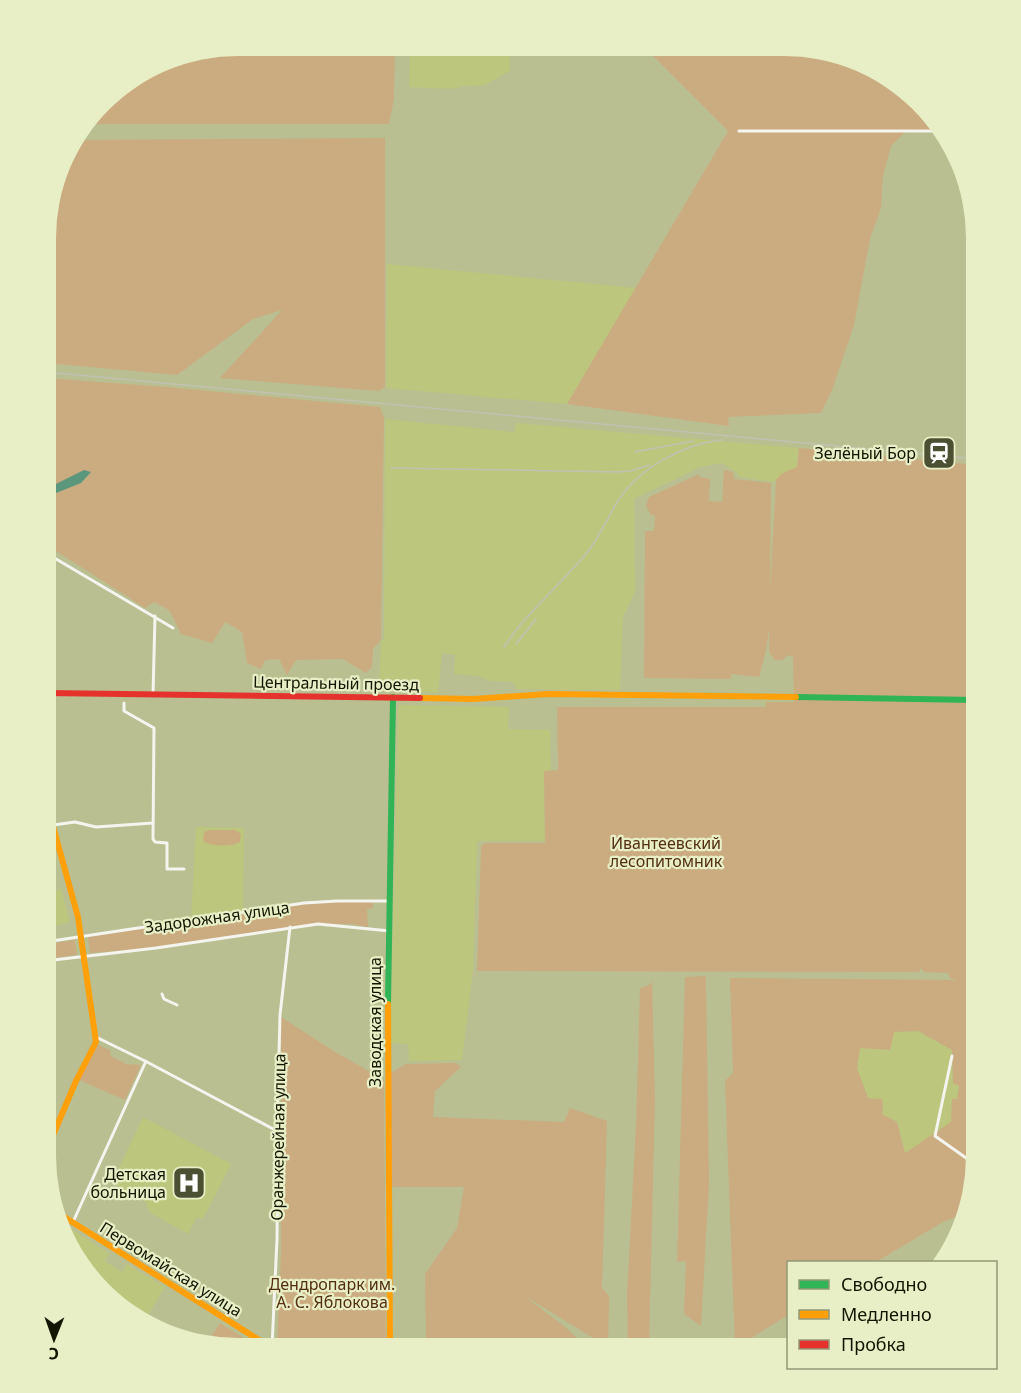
<svg xmlns="http://www.w3.org/2000/svg" width="1021" height="1393" font-family="'Noto Sans',sans-serif">
	<style>
		.built { fill: #bcc67d }
		.green { fill: #cbac80; fill-rule: evenodd }
		.water { fill: #5a977c }
		.lines { fill: none; stroke-linecap: round; stroke-linejoin: round }
		.street { stroke: #f4f5ee; stroke-width: 3 }
		.fast { stroke: #30b455; stroke-width: 6 }
		.slow { stroke: #ff9f0a; stroke-width: 6 }
		.jam { stroke: #e5322d; stroke-width: 6 }
		.rail { stroke: #c0c2b4; stroke-width: 1.5 }
		.labels { text-anchor: middle; dominant-baseline: central; stroke-width: 4.5; stroke-linejoin: round; paint-order: stroke }
		.poi-label { font-size: 16px; fill: #121500; stroke: #e8efc6; text-anchor: end }
		.street-label { font-size: 16px; fill: #121500; stroke: #e8efc6 }
		.park-label { font-size: 16px; fill: #542e10; stroke: #e8efc6 }
	</style>
	<rect width="100%" height="100%" fill="#b9bf91"/>
	<path class="built" d="M410,46L509,49L510,71L485,85L464,86L452,89L409,87Z
		M387,264L636,288L567,404L386,388Z
		M385,419L514,432L516,423L799,448L797,467L773,482L740,477L736,472L722,463L700,467L634,499L635,592L623,617L620,690L517,689L512,682L490,681L478,676L454,674L455,655L442,653L438,693L379,690L381,640L384,639Z
		M398,705L509,707L508,729L550,730L551,771H544L545,841H477L473,970L462,1060L409,1061L408,1044L390,1043Z
		M196,827L244,828L243,912L191,918Z
		M61,889L70,922L46,928L45,894Z
		M45,1030L54,1056L55,1078L45,1082Z
		M918,1031L952,1050L953,1083L959,1086L957,1099H952L951,1122L905,1154L897,1122L881,1114L883,1106L868,1099L857,1068L860,1048L894,1032Z
		M143,1117L231,1164L203,1219L197,1217L188,1234L149,1212L146,1202L112,1183Z
		M60,1222L109,1253L105,1261L122,1272L127,1264L165,1287L146,1319L121,1308L65,1240Z"/>
	<path class="green" d="M238,45H395L394,99L389,124H85L111,93L175,55Z
		M643,46L809,47L900,85L939,131H906L891,146L883,176L881,208L870,239L854,325L832,390L821,413L728,417L729,426L567,404L728,131Z
		M385,138V387L379,391L220,378L282,310L253,319L177,375L46,363L47,212L72,140Z
		M46,378L166,387L380,407L384,418L381,640L373,649L372,667L366,673L343,659L296,660L287,675L279,659L265,660L261,669L247,663L242,632L225,622L212,643L181,634L169,610L154,602L145,608L53,549L46,542Z
		M799,448L976,465V1168L959,1216L943,1222L876,1262H788V1315L735,1348L725,1081L733,1073L730,978L957,980L950,978L948,973L924,972L921,968L919,972L477,971L481,846L485,843H545L544,771L558,770L557,707H766V702H794L793,657L788,655L782,660H775L769,652V629L766,651L759,677L731,674V679L644,678L645,531H654L655,515H651L646,506L649,497L699,474V477L710,479L709,501L722,502L724,470L733,472L734,479L771,483L770,591L776,480L781,474L797,467ZM918,1031L952,1050L953,1083L959,1086L957,1099H952L951,1122L905,1153L897,1122L882,1114L883,1106L882,1099L868,1098L857,1068L860,1048L890,1050L894,1032Z
		M209,830H235L241,834L240,842C232,847 212,847 203,841L204,832Z
		M373,901V908L367,909L368,927L352,924H318L156,948L90,953L88,937L304,903Z
		M75,940L77,955L45,959V944Z
		M706,976L709,1183L701,1326L684,1314L686,1261L677,1262L685,977Z
		M652,982L655,1098L649,1348H628L627,1295L636,1125L640,988L649,985Z
		M281,1017L332,1050L384,1080L386,1347L277,1346L281,1251Z
		M97,1044L110,1050L111,1056L126,1064L141,1065L125,1100L79,1080Z
		M456,1063L461,1067L435,1091L433,1117L564,1122L570,1108L607,1121L602,1288L609,1296L608,1347L523,1295L565,1327L587,1347H395V1341L426,1338L425,1274L457,1228L464,1187H392L390,1073L406,1064Z
		M220,1323L258,1347L213,1346L207,1344Z"/>
	<path class="water" d="M84,470L91,472L81,483L46,497V489Z"/>
	<g class="lines">
		<path class="street" d="M739,131H939
			M46,556H51L173,628
			M153,695L155,616
			M124,703V711L154,728L153,839L155,842L167,843V869H184
			M53,825L75,822L96,827L153,823
			M45,942L304,903L337,901H390
			M45,961L156,948L318,924L390,931
			M162,994L164,999L177,1005
			M96,1037L147,1062L277,1131
			M952,1056L935,1136L976,1165
			M73,1222L146,1061
			M272,1347L277,1239L278,1144L277,1131L280,1015L290,927"/>
		<path class="fast" d="M796,697L976,700
			M388,1004L393,697"/>
		<path class="slow" d="M420,698L473,699L548,694L796,697
			M388,1004L390,1347
			M45,1154L76,1081L96,1042L78,917L46,801
			M58,1213L270,1347"/>
		<path class="jam" d="M46,693L420,698"/>
		<path class="rail" d="M46,372L976,459
			M635,452L693,441
			M391,468L618,472L631,471L649,465
			M516,644L536,619
			M504,647C526,613 559,586 585,555C598,540 606,521 616,504C637,469 682,444 722,440"/>
	</g>
	<defs>
		<symbol id="station-square" viewBox="-11 -11 22 22"><rect x="-9" y="-9" width="18" height="18" rx="4" fill="#4c5033" stroke="#e8efc6"/><path d="M-3-6H3Q5-6 5-4V2Q5 4 3 4L4.5 6H3L1.5 4h-3L-3 6H-4.5L-3 4Q-5 4-5 2V-4Q-5-6-3-6ZM-3.5-4v3h7v-3ZM-3.5 1v1.5H-2V1ZM2 1v1.5H3.5V1Z" fill="#fff"/></symbol>
		<symbol id="hospital-square" viewBox="-11 -11 22 22"><rect x="-9" y="-9" width="18" height="18" rx="4" fill="#4c5033" stroke="#e8efc6"/><path d="M-5-5h3v3.5h4V-5h3V5h-3V1.5h-4V5h-3Z" fill="#fff"/></symbol>
	</defs>
	<g fill-rule="evenodd">
		<use href="#station-square" x="920" y="434" width="38" height="38"/>
		<use href="#hospital-square" x="170" y="1164" width="38" height="38"/>
	</g>
	<g class="labels">
		<g class="poi-label">
			<text x="916" y="453">Зелёный Бор</text>
			<text x="166" y="1174">Детская<tspan x="166" dy="18">больница</tspan></text>
		</g>
		<g class="street-label">
			<text transform="translate(336 683) rotate(1)">Центральный проезд</text>
			<text transform="translate(217 917) rotate(-8)">Задорожная улица</text>
			<text transform="translate(375 1022) rotate(-90)">Заводская улица</text>
			<text transform="translate(278 1137) rotate(-89)">Оранжерейная улица</text>
			<text transform="translate(171 1269) rotate(32)">Первомайская улица</text>
		</g>
		<g class="park-label">
			<text x="666" y="843">Ивантеевский<tspan x="666" dy="18">лесопитомник</tspan></text>
			<text x="332" y="1284">Дендропарк им.<tspan x="332" dy="18">А. С. Яблокова</tspan></text>
		</g>
	</g>
	<path d="M0 0H1021V1393H0ZM238 56H784A182 182 0 0 1 966 238V1156A182 182 0 0 1 784 1338H238A182 182 0 0 1 56 1156V238A182 182 0 0 1 238 56Z" fill="#e8efc6" fill-rule="evenodd"/>
	<rect x="787" y="1261" width="210" height="108" fill="#e8efc6" stroke="#929877" stroke-width="1.5"/>
	<rect x="799" y="1280" width="30" height="9" fill="#30b455" stroke="#929877" stroke-width="1.5"/>
	<text x="841" y="1291" font-size="18" fill="#121500">Свободно</text>
	<rect x="799" y="1310" width="30" height="9" fill="#ff9f0a" stroke="#929877" stroke-width="1.5"/>
	<text x="841" y="1321" font-size="18" fill="#121500">Медленно</text>
	<rect x="799" y="1340" width="30" height="9" fill="#e5322d" stroke="#929877" stroke-width="1.5"/>
	<text x="841" y="1351" font-size="18" fill="#121500">Пробка</text>
	<g transform="translate(54 1339) rotate(181)" stroke="#e8efc6" stroke-width="4.5" paint-order="stroke">
	<path d="M0-4.5L10 22L0 15L-10 22Z" fill="#121500"/>
	<text y="-9" font-size="16" font-weight="bold" text-anchor="middle" fill="#121500">С</text>
	</g>
</svg>
